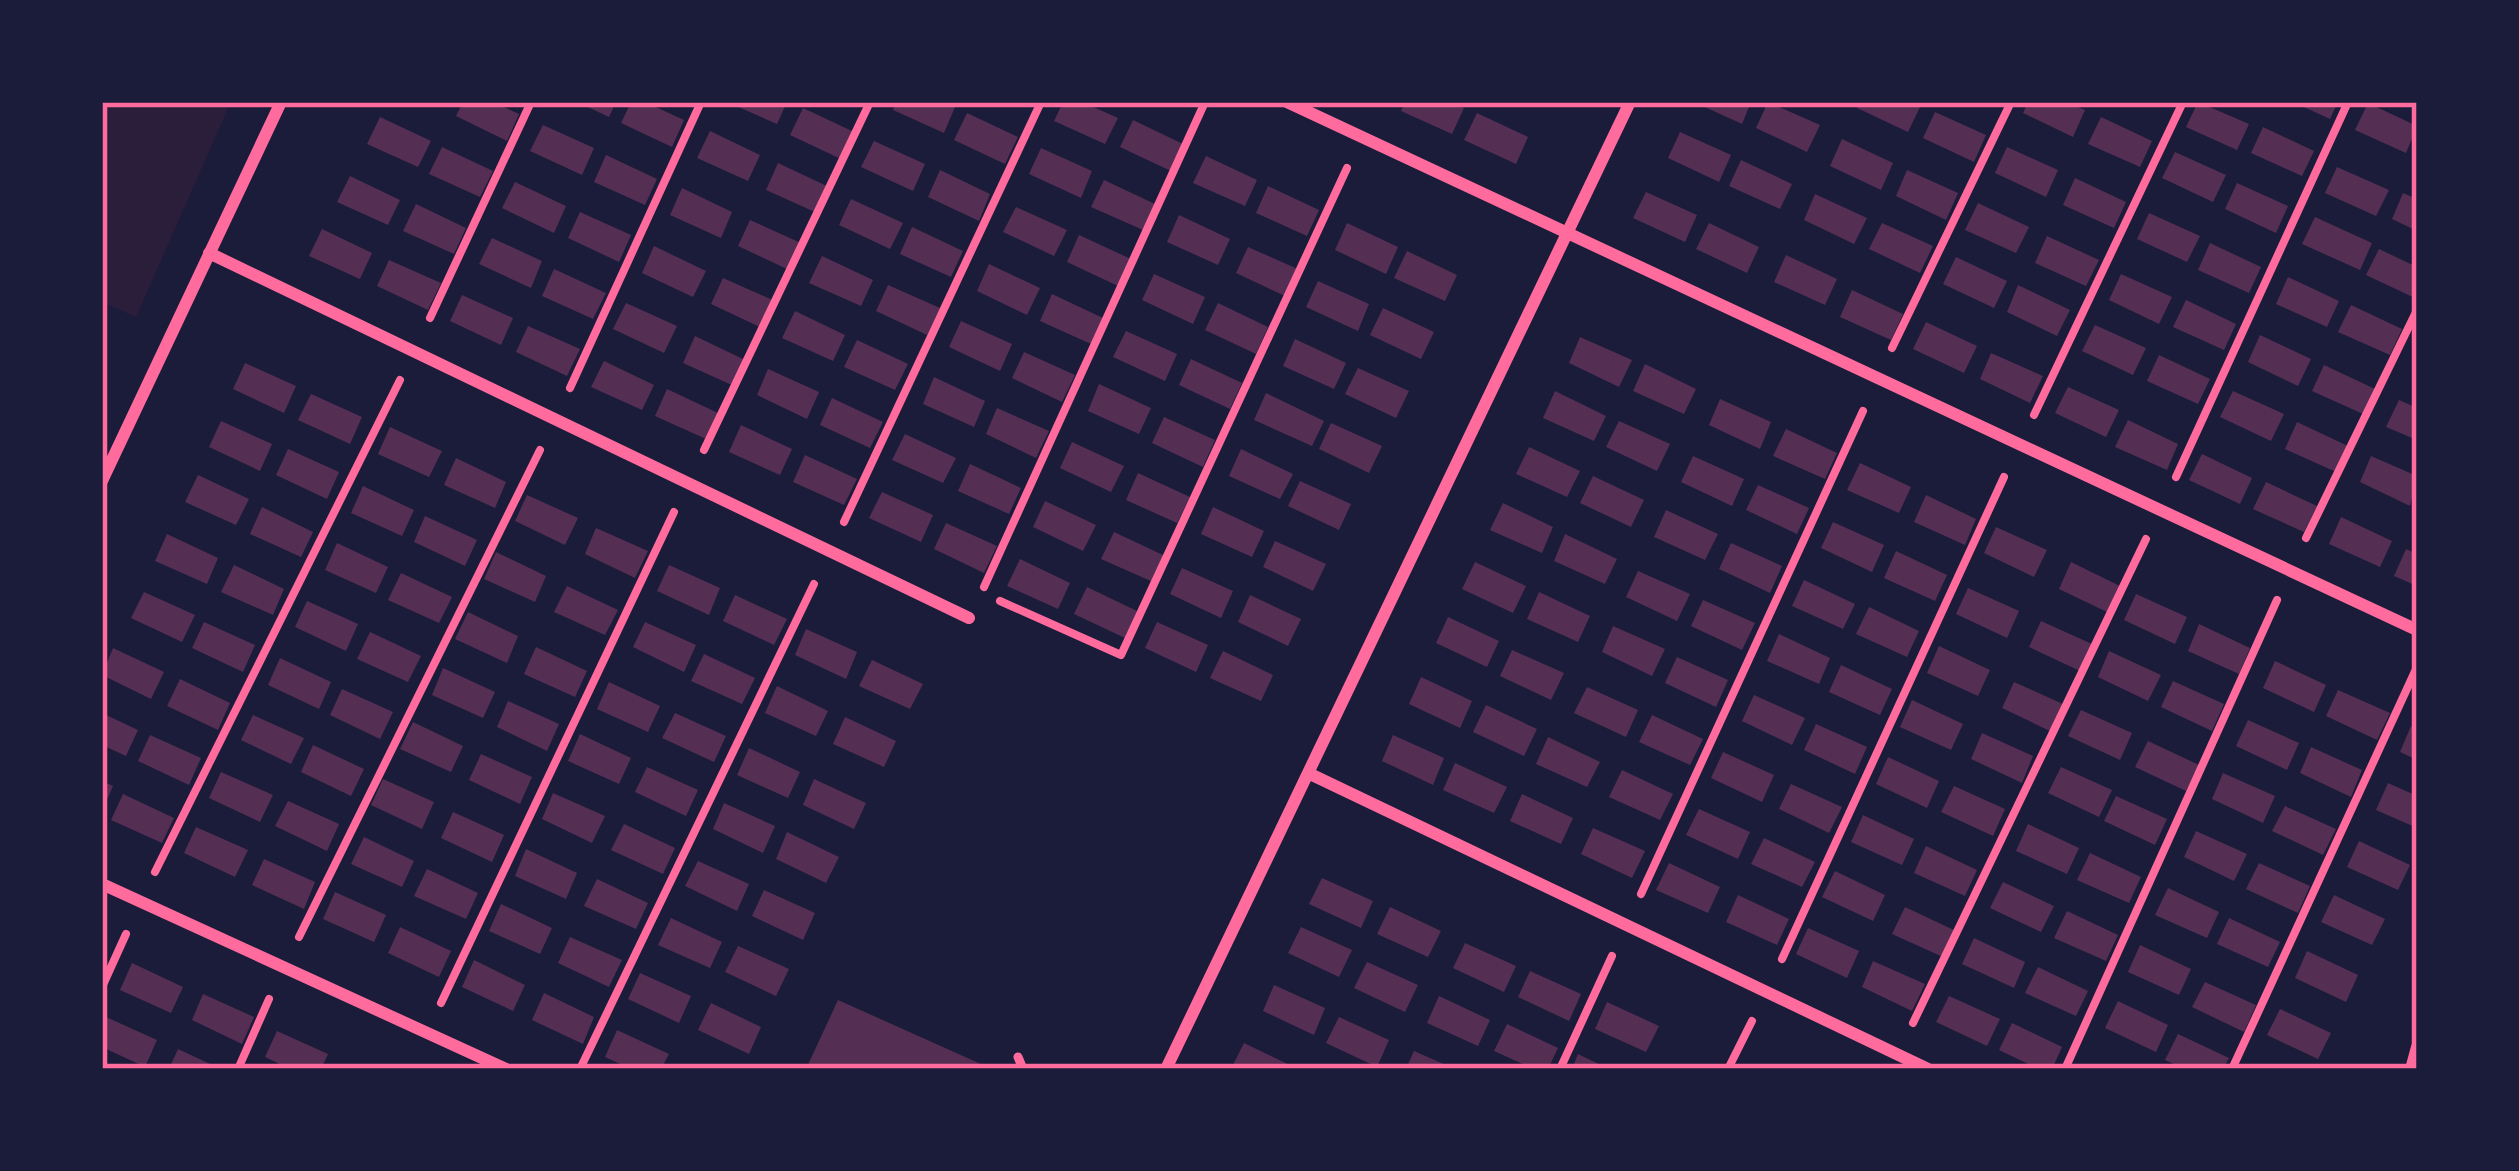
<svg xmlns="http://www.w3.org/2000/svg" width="2519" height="1171" font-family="Commissioner,sans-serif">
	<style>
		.green { fill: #2a1e3b }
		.building { fill: #542f53 }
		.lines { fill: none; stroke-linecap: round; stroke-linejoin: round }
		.path { stroke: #ff6b9d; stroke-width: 8 }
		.service { stroke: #ff6b9d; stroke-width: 9 }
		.minor { stroke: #ff6b9d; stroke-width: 12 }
		.neatline { fill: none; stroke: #ff6b9d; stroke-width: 4.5 }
	</style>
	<rect width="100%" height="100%" fill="#1b1b3a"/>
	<path class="green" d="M102,102H231L136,317L102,302Z"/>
	<path class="building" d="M463,102H493L519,114L507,141L456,116Z
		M577,102H616L609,117Z
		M631,102H645L684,120L672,147L621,123Z
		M727,102H787L777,124Z
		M896,102H945L955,107L944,133L893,110Z
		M1063,102H1082L1118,118L1105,144L1054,121Z
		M1405,102H1451L1464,108L1452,134L1401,111Z
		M1694,102H1751L1742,124Z
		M1768,102L1820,125L1807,152L1756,128Z
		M1860,102H1914L1921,105L1908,132L1857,108Z
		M2028,102H2067L2085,110L2073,137L2023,113Z
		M2198,102L2249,124L2237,150L2186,127Z
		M2293,102H2338L2330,119Z
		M2368,103L2417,126L2406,153L2355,130Z
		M803,108L854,132L841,159L790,135Z
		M1935,112L1986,135L1974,162L1923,138Z
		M967,113L1018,137L1005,164L954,140Z
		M1477,113L1528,137L1516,164L1464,140Z
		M380,117L431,141L418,167L367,144Z
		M2101,117L2152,141L2140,167L2088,144Z
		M1133,120L1183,144L1171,171L1120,147Z
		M543,125L594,148L582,175L530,151Z
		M2263,127L2314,151L2302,176L2251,153Z
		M710,131L760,155L748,181L697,158Z
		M1680,132L1731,155L1719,182L1668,158Z
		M1842,139L1893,163L1881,190L1830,166Z
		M874,141L925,164L913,191L861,167Z
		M442,147L493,171L480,197L429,174Z
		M2007,147L2058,170L2046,197L1995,173Z
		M1041,148L1092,171L1081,198L1029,174Z
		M2175,152L2226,175L2213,202L2162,178Z
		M606,155L657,179L645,205L594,182Z
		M1206,156L1257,180L1245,206L1193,183Z
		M1741,160L1792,184L1780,209L1729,186Z
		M778,163L829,187L817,213L766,190Z
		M2337,167L2389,190L2376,216L2325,193Z
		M940,170L990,194L979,221L928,197Z
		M1907,170L1958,193L1946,220L1896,196Z
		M350,176L400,200L388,225L337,202Z
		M2075,178L2126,202L2114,228L2063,205Z
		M1104,180L1155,204L1143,230L1091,207Z
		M515,182L566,206L554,233L502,208Z
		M2237,183L2288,206L2276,233L2225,209Z
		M1268,186L1319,210L1307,236L1256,213Z
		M682,188L732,212L721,238L670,215Z
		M1646,192L1697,215L1685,242L1633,218Z
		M2403,193L2417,199V231L2392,219Z
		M1815,194L1867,218L1854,244L1804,220Z
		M851,199L903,223L890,249L839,225Z
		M1978,203L2029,227L2016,253L1965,230Z
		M416,204L466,228L454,254L403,231Z
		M1016,207L1067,230L1054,256L1003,232Z
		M580,212L631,235L619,262L568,238Z
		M2149,213L2200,236L2187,262L2137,239Z
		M1179,215L1230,239L1218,265L1167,242Z
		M2315,217L2372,243L2360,270L2302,244Z
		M750,220L801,243L789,270L738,246Z
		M1347,223L1398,247L1386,274L1335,250Z
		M1709,223L1759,247L1747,273L1696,249Z
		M1882,223L1933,246L1920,273L1869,249Z
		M912,227L963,251L951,277L900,254Z
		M322,229L372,253L360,279L309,256Z
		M1079,235L1131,259L1118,286L1067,262Z
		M2047,236L2099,260L2086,286L2035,263Z
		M492,238L542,261L531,288L479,264Z
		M2210,243L2261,267L2249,293L2198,270Z
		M654,246L706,271L693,297L642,273Z
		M1248,247L1300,270L1287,297L1236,273Z
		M2379,249L2417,267V299L2366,275Z
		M1407,251L1457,275L1445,301L1394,278Z
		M1786,255L1837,279L1825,305L1774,282Z
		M822,256L873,280L861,306L809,283Z
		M1956,257L2007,281L1994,308L1943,284Z
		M389,260L441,283L428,310L377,286Z
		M989,264L1040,288L1027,315L977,291Z
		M554,269L606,293L593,319L542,296Z
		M1154,274L1205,297L1193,324L1142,300Z
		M2121,274L2172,297L2159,324L2109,300Z
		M2288,277L2339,301L2327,327L2276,304Z
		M723,278L775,301L762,328L711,304Z
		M1318,281L1369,304L1358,331L1306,307Z
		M888,285L940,308L927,335L876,311Z
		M2018,285L2070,310L2057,336L2007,312Z
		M1852,290L1903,314L1891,340L1840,317Z
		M1052,294L1103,318L1091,344L1040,321Z
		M462,295L513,318L501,345L450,321Z
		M2186,300L2236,324L2224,350L2173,327Z
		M626,303L677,326L664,353L613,329Z
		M1218,303L1268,327L1256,354L1205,330Z
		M2351,305L2402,329L2390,355L2338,332Z
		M1383,308L1434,332L1421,359L1370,335Z
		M795,311L845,335L833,361L782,338Z
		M961,321L1012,344L1000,371L949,347Z
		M1926,322L1977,346L1964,373L1913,349Z
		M2095,325L2146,348L2133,375L2082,351Z
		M528,326L580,349L567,376L516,352Z
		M1126,331L1177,354L1165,381L1113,357Z
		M2260,335L2311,359L2298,386L2248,362Z
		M695,336L745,360L734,386L683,363Z
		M1580,337L1632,360L1619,387L1569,363Z
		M1295,339L1346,363L1334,389L1283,366Z
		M857,340L908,364L895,390L844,367Z
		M1024,352L1075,375L1062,402L1012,378Z
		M1991,353L2043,376L2030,403L1980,379Z
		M2159,355L2210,379L2198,404L2147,381Z
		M1191,359L1242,383L1230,409L1179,385Z
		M604,361L654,385L642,410L591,387Z
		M245,363L296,386L284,413L233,389Z
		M1645,364L1696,389L1684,414L1633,391Z
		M2324,365L2375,389L2363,414L2312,391Z
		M1358,368L1409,391L1396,418L1345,394Z
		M768,369L819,392L807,419L757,395Z
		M934,377L985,401L974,427L923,404Z
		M1099,384L1151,408L1139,434L1088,411Z
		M2068,387L2119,410L2106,437L2055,413Z
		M667,389L718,413L706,439L655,416Z
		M1555,391L1606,416L1594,441L1543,418Z
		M2233,391L2284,414L2271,441L2220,417Z
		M1266,393L1324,421L1312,446L1254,420Z
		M311,394L362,417L350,444L298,420Z
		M832,398L883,422L870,448L820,425Z
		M1720,399L1771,422L1760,449L1709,425Z
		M2399,400L2417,408V440L2386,427Z
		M997,408L1049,431L1036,458L986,434Z
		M1164,417L1215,440L1203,467L1152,443Z
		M2128,420L2178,444L2167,470L2115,447Z
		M221,421L272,444L260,471L209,447Z
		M1619,421L1670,444L1657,471L1606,447Z
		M2297,422L2348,446L2336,472L2285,449Z
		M1331,423L1382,446L1369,473L1319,449Z
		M741,425L792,449L780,475L729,452Z
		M390,427L442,451L429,477L378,454Z
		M1786,429L1837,453L1825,479L1773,456Z
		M905,434L956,458L943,483L892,460Z
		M1072,442L1124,466L1111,492L1060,468Z
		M1529,447L1580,471L1567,497L1516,474Z
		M288,449L339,472L327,499L276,475Z
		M1241,449L1293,474L1280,499L1229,476Z
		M2202,454L2252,478L2240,504L2189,480Z
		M805,455L857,479L844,505L793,482Z
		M1693,456L1744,479L1732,506L1681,482Z
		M2371,456L2417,476L2410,506L2360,482Z
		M456,458L506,482L495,508L444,485Z
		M1860,463L1911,487L1899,513L1847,490Z
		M970,464L1021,488L1009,514L958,491Z
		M1138,473L1190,497L1177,523L1126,500Z
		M198,475L249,499L236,525L185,502Z
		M1593,476L1644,500L1631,527L1580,503Z
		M1300,481L1351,504L1339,530L1288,506Z
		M2266,482L2317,506L2304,532L2253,509Z
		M1758,485L1809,508L1797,534L1746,510Z
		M363,486L414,510L402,536L351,513Z
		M882,492L933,515L921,542L869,518Z
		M527,495L578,518L565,545L515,521Z
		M1926,495L1976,519L1965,545L1914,522Z
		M1045,501L1096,525L1083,551L1033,527Z
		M1503,503L1553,527L1542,553L1490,530Z
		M262,507L313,532L301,557L250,534Z
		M1213,507L1264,531L1252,557L1201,534Z
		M1666,510L1718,534L1705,560L1654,537Z
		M425,516L477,540L465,566L414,542Z
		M2341,517L2392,541L2380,567L2329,544Z
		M1833,522L1884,545L1872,572L1821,548Z
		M946,523L997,546L984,573L934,549Z
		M1996,527L2047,550L2034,577L1984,553Z
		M596,528L648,551L635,578L585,554Z
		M1114,532L1165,556L1153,582L1101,559Z
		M167,534L218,558L207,584L155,561Z
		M1565,534L1617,559L1605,584L1554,561Z
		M1275,541L1326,564L1313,591L1263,567Z
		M337,543L388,567L376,593L325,570Z
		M1731,543L1782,566L1770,593L1719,569Z
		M2406,549L2417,554V586L2394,576Z
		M1896,551L1947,575L1935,601L1884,578Z
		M496,552L546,576L535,602L484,579Z
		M1020,559L1070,583L1058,609L1007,586Z
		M1475,562L1526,586L1513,613L1462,589Z
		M2071,562L2122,587L2109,613L2059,589Z
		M234,565L284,589L273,615L221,592Z
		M669,565L720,588L709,615L657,591Z
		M1182,568L1233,591L1221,618L1170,594Z
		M1638,571L1690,594L1677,621L1626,597Z
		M401,573L452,597L439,623L388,600Z
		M1804,580L1855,604L1843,629L1792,606Z
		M567,586L618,610L605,635L554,612Z
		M1087,587L1137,611L1125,638L1074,614Z
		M1968,588L2019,611L2007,638L1956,614Z
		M144,592L195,615L182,642L131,618Z
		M1539,592L1590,616L1578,642L1527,619Z
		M2136,594L2187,617L2175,644L2124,620Z
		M735,595L787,619L774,645L723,621Z
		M1250,595L1301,619L1288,646L1238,622Z
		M1703,600L1755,623L1742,650L1691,626Z
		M307,601L358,624L346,651L295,627Z
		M1869,607L1919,631L1907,657L1856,634Z
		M468,612L518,636L507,663L455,639Z
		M1448,617L1499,641L1487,667L1436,643Z
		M2041,621L2092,644L2080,671L2029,647Z
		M204,622L255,645L243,672L192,648Z
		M645,622L696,645L684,672L633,647Z
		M1157,622L1208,645L1196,672L1145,648Z
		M2199,624L2250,648L2239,674L2188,651Z
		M1613,626L1665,649L1652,676L1602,652Z
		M806,629L857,652L846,679L795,655Z
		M370,632L421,656L408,682L357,659Z
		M1779,634L1830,658L1819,684L1767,661Z
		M1939,646L1990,670L1978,696L1927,673Z
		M536,647L587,671L575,697L524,674Z
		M113,648L164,672L151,699L102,675Z
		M1512,650L1564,673L1551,700L1500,676Z
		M1223,651L1273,675L1261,701L1210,678Z
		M2109,651L2161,675L2148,701L2098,677Z
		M704,654L755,678L742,704L691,681Z
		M1677,657L1728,680L1716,707L1665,683Z
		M280,658L331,682L319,709L268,685Z
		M872,660L923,684L910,709L859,686Z
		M2275,661L2326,685L2314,712L2263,688Z
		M1841,665L1892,689L1880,715L1829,692Z
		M443,668L495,692L483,718L432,695Z
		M1421,677L1472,701L1460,728L1409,704Z
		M180,679L230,703L218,730L167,706Z
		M2173,681L2224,704L2212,731L2161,707Z
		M609,682L660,706L648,732L597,709Z
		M2014,682L2065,705L2052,732L2002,708Z
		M777,686L828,711L816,736L765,713Z
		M1587,687L1638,710L1626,737L1574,713Z
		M342,689L393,712L380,739L330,715Z
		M2338,690L2390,713L2377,740L2326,716Z
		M1754,695L1805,718L1792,745L1742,721Z
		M1912,700L1963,724L1951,750L1900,727Z
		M508,701L559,724L547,751L497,727Z
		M1486,705L1537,729L1524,756L1473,732Z
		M2081,710L2132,733L2120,760L2068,736Z
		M102,713L138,730L126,756L102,745Z
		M675,713L726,736L714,762L662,738Z
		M253,715L304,738L291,764L241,740Z
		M1652,715L1703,739L1690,765L1639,742Z
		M845,717L896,741L884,767L833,744Z
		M2248,720L2299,743L2287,770L2236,746Z
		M413,722L463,746L451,772L400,749Z
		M1816,724L1867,747L1855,774L1804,750Z
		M2411,726L2417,728V760L2400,752Z
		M1982,733L2033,756L2022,783L1971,759Z
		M580,734L631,758L619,784L568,761Z
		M150,735L201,758L189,785L138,761Z
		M1393,735L1444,758L1433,785L1382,761Z
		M1548,737L1600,762L1587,787L1536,764Z
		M2148,741L2199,765L2186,791L2135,767Z
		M313,745L364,769L351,796L301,772Z
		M2311,747L2362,770L2351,797L2300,773Z
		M749,748L800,772L788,798L737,775Z
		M1723,752L1774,775L1762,802L1711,778Z
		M481,754L532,777L520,804L469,780Z
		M1888,757L1939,781L1927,808L1876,784Z
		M1455,763L1507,787L1494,813L1443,790Z
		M647,767L698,790L686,816L635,792Z
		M2061,767L2112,790L2099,817L2048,793Z
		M1622,770L1673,794L1660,820L1609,797Z
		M221,772L273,795L260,822L209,798Z
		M2223,773L2275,796L2263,823L2212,799Z
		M383,779L434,802L422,829L371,805Z
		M814,779L866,803L854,829L803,805Z
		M102,781L113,786L102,811Z
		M2388,783L2417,796V828L2376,810Z
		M1791,784L1842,807L1829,833L1779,809Z
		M1954,786L2005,809L1993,836L1941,812Z
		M553,793L605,816L592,843L542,819Z
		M123,794L174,818L162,843L111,820Z
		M1522,794L1573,818L1561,844L1510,821Z
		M2116,796L2167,819L2155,845L2104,821Z
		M288,801L339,824L327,851L275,826Z
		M724,803L775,826L763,853L713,829Z
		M2285,806L2336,829L2323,855L2272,831Z
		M1699,809L1750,832L1738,859L1686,835Z
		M453,812L504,835L492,862L441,838Z
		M1863,815L1914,839L1902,865L1851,842Z
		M624,824L675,848L663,874L611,850Z
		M2028,824L2079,848L2067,874L2016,851Z
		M196,827L248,850L235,877L184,853Z
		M1593,828L1645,851L1632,878L1581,854Z
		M2196,831L2247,854L2234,881L2184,857Z
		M787,832L839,857L826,883L776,859Z
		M364,837L414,861L402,887L351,864Z
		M1764,838L1815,862L1802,887L1751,864Z
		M2359,841L2410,865L2398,890L2347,867Z
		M1926,846L1977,870L1965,896L1914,873Z
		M526,849L577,873L566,899L515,876Z
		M2090,853L2141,877L2129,903L2077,880Z
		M264,859L315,882L304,909L252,885Z
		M698,861L749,884L737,911L685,886Z
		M1669,863L1720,887L1708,913L1656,890Z
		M2259,863L2310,886L2298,913L2246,889Z
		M427,869L478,893L466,919L414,896Z
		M1835,871L1885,895L1873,921L1822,897Z
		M1322,878L1373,901L1361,928L1309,904Z
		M597,879L648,903L636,929L584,906Z
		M2003,882L2054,906L2041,932L1990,908Z
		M2168,888L2219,912L2207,938L2155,915Z
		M764,890L815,913L803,940L752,916Z
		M335,892L386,915L374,942L323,919Z
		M1738,895L1789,919L1777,945L1726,922Z
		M2334,895L2385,919L2372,945L2321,922Z
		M501,904L552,928L540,954L489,931Z
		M1390,907L1441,931L1428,957L1377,934Z
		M1905,907L1956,931L1943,957L1892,934Z
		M2067,911L2118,935L2106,961L2054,938Z
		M671,918L722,942L710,968L658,945Z
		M2229,918L2280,942L2268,967L2217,944Z
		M400,927L451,951L439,977L388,953Z
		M1301,927L1352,950L1339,977L1288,953Z
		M1808,928L1859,951L1847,978L1796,954Z
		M570,937L622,960L609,987L558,963Z
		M1974,938L2025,962L2014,988L1962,964Z
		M1465,943L1516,966L1504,992L1453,968Z
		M2140,945L2191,969L2179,995L2128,972Z
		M738,946L789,969L776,996L725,972Z
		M2307,951L2358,975L2346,1002L2295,978Z
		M474,960L525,985L513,1011L462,987Z
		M1873,961L1925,984L1912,1011L1862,987Z
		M1367,962L1418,985L1405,1012L1354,988Z
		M132,963L183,987L171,1013L120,990Z
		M2038,967L2088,991L2076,1016L2025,993Z
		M1530,971L1581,994L1569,1021L1518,997Z
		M640,973L691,996L679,1023L628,999Z
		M2205,982L2256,1005L2244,1032L2192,1007Z
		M1274,985L1325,1008L1314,1035L1263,1011Z
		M544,993L594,1017L583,1044L532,1020Z
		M203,994L254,1017L242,1044L192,1020Z
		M1439,996L1490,1020L1478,1046L1427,1023Z
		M1949,996L2000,1019L1987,1046L1936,1022Z
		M838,1000L992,1069H806Z
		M2118,1001L2168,1025L2156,1052L2105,1028Z
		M1607,1002L1659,1026L1646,1052L1595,1029Z
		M711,1003L761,1027L749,1054L698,1030Z
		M2280,1009L2331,1033L2318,1059L2267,1035Z
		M106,1017L157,1040L145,1067L102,1047Z
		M1339,1017L1389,1040L1377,1067L1326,1043Z
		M2012,1023L2062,1047L2052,1069H2039L1999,1050Z
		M1507,1024L1558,1048L1548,1069H1534L1494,1051Z
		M617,1030L669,1054L661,1069H631L605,1057Z
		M277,1031L328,1054L321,1069H290L265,1057Z
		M2178,1034L2229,1058L2223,1069H2184L2165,1060Z
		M1244,1043L1298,1069H1231Z
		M178,1049L221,1069H169Z
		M1414,1051L1455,1069H1406Z
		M1578,1054L1609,1069H1572Z"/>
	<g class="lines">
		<path class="path" d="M430,318L531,102
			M1892,348L2011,102
			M570,388L701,102
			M2034,415L2183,102
			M704,450L870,102
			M2176,477L2348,102
			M844,522L1041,102
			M2306,538L2417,310
			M984,587L1205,102
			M1000,601L1121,655L1347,168
			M155,872L400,380
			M1641,894L1863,411
			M299,937L540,450
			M1782,959L2004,477
			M102,987L126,934
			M441,1003L674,512
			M1913,1023L2146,539
			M238,1069L269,999
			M580,1069L814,584
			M1560,1069L1612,956
			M1728,1069L1752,1021
			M2065,1069L2277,600
			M2232,1069L2417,667"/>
		<path class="service" d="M1018,1057L1023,1069"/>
		<path class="minor" d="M1287,102L2417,630
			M209,253L969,618
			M102,481L281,102
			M1308,773L1928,1069
			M102,884L506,1069
			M1166,1069L1630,102
			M2411,1069L2417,1047"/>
	</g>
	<rect width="2519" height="1171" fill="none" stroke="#1b1b3a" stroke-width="210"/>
	<rect x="105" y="105" width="2309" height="961" class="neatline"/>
</svg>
